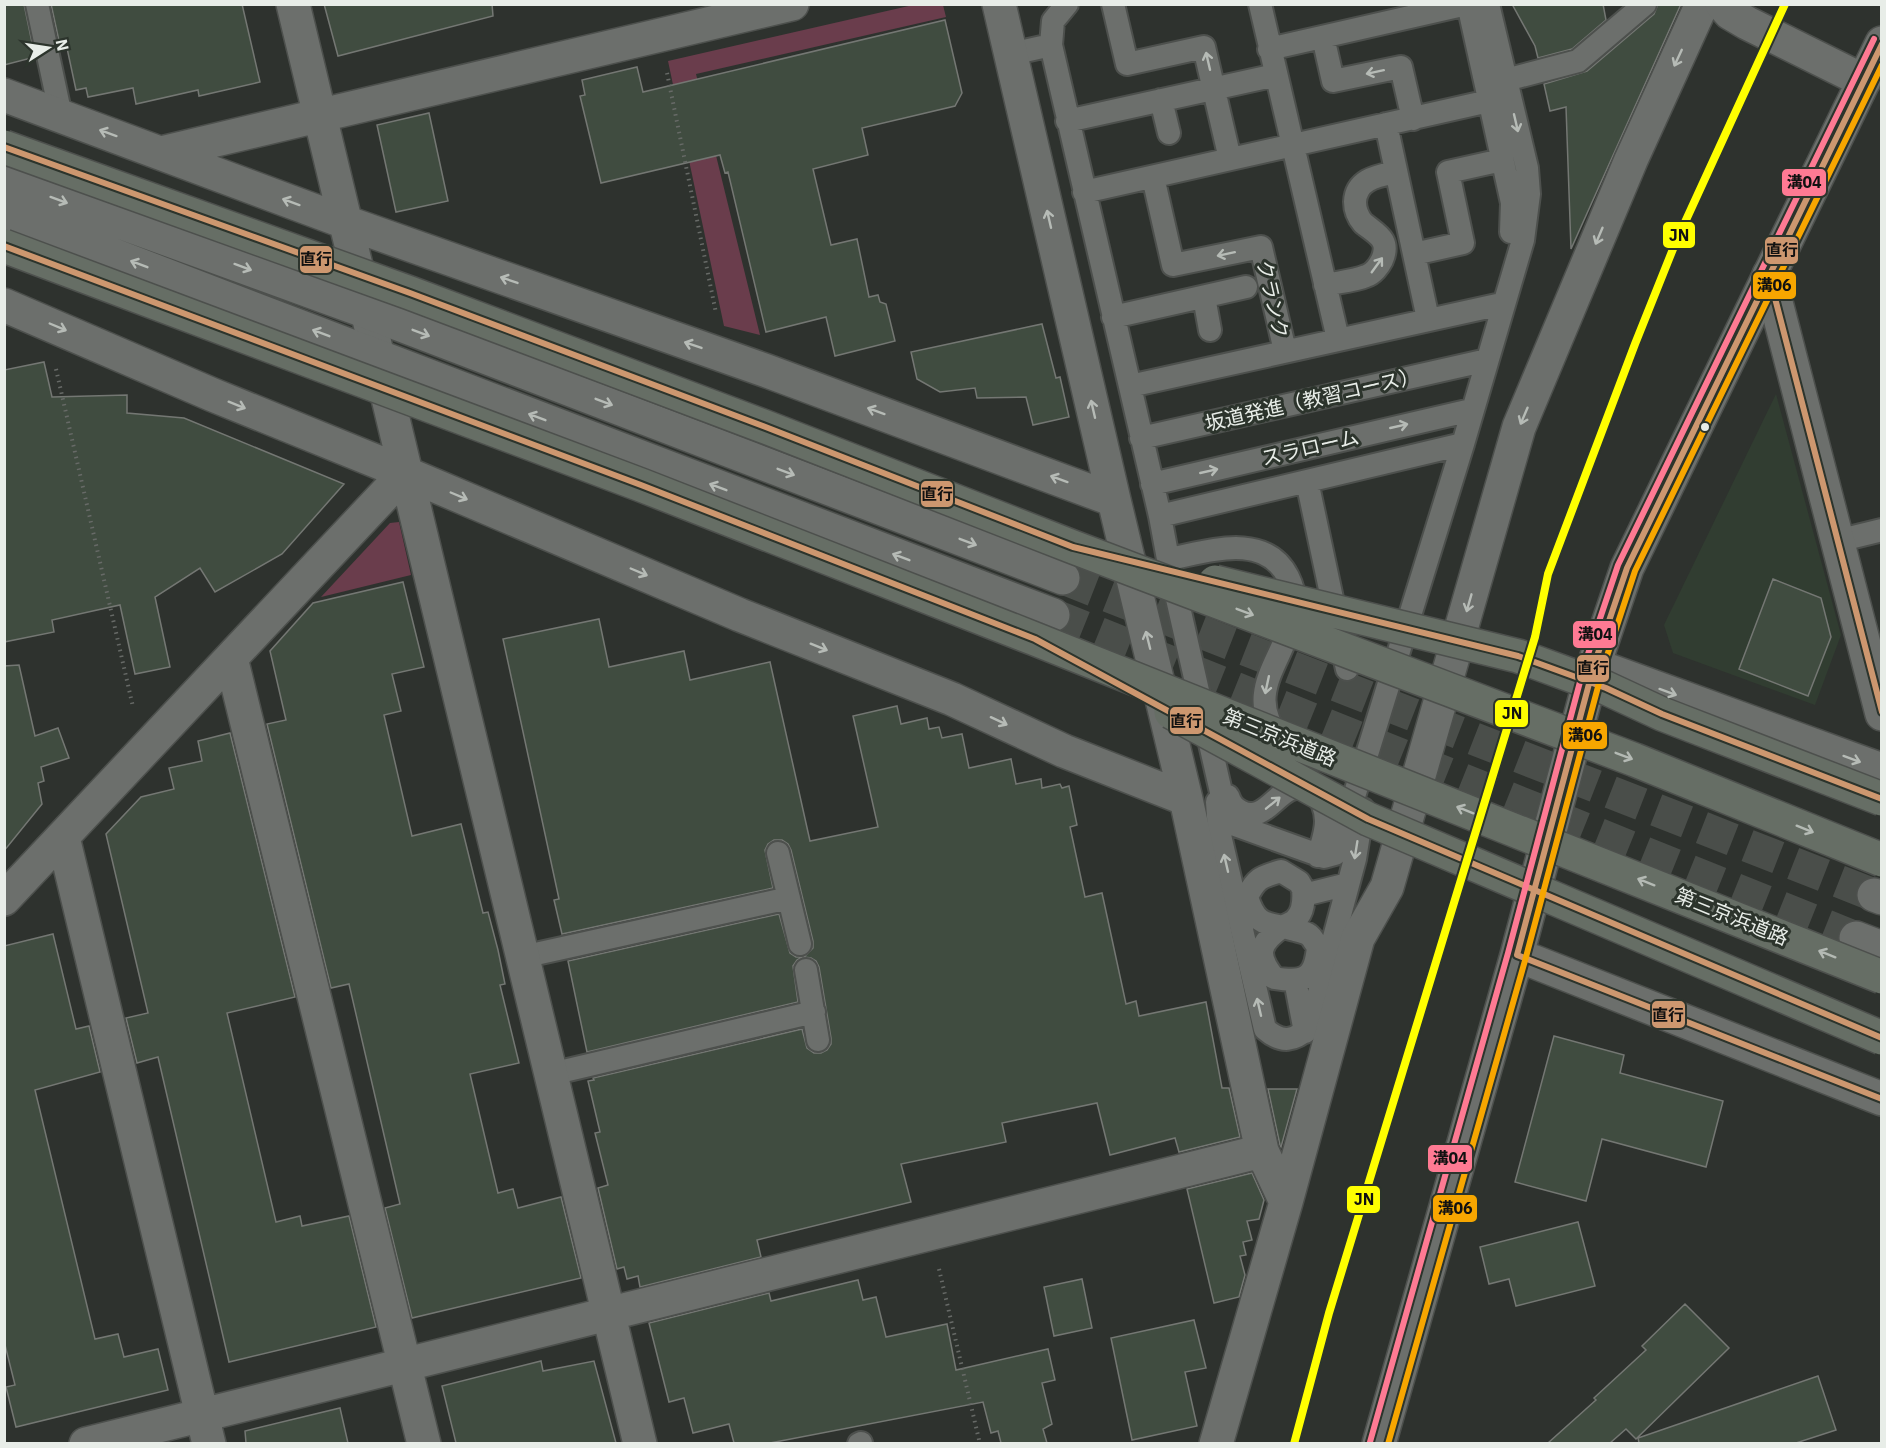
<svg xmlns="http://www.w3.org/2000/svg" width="1886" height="1448" font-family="'IBM Plex Sans','Noto Sans JP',sans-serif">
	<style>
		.built { fill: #313d31 }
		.green { fill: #6a3d4c }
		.building { fill: #404c40; stroke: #747773; stroke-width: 1.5 }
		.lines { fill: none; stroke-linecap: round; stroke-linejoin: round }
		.tertiary-tunnel { stroke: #4a4e4a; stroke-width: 33; stroke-dasharray: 33 16; stroke-linecap: butt }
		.service-casing { stroke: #4d504d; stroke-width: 26 }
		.minor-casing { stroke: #4d504d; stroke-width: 36 }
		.tertiary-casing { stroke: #4d504d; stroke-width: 36 }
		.path { stroke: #676a67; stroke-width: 4; stroke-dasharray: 1.5 4.5; stroke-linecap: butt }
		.service { stroke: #6c6f6c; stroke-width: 22 }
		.minor { stroke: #6c6f6c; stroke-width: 33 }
		.tertiary { stroke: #6c6f6c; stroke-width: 33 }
		.motorway-bridge-casing { stroke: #4d504d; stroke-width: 36; stroke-linecap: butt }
		.motorway-bridge { stroke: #666e65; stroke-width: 33 }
		.bus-1-casing { stroke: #2c342c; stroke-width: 10 }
		.bus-2-casing { stroke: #2c342c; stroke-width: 10 }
		.bus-3-casing { stroke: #2c342c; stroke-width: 10 }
		.bus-1 { stroke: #cd976f; stroke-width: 6 }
		.bus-2 { stroke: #f7a600; stroke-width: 6 }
		.bus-3 { stroke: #fe7a93; stroke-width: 6 }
		.rail-1-casing { stroke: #2c342c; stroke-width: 12 }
		.rail-1 { stroke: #ff0; stroke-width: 8 }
		.oneway { stroke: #b6bbb6 }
		.oneway2 { stroke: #b4bab4 }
		.bus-dot { fill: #e8ede8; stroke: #2c342c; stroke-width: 2 }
		.labels { text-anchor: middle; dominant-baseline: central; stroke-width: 6; stroke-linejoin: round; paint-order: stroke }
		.street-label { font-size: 20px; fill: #e8ede8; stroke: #2c342c }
		.line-badge { stroke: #2c342c; stroke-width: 2 }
		.pale-badge-label { font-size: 16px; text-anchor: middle; font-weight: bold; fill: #111 }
	</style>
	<rect width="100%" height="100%" fill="#2e322e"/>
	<path class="built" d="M1776,394L1841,635L1815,705L1673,653L1664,625Z"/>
	<path class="green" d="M913,5H943L946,17L696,74L760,335L724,326L668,61Z
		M399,522L411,575L321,597L390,523Z"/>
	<path class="building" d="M4,4H24L35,57L4,65Z
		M51,4H242L260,82L199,96L198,90L136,104L133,88L88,97L86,88L76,90L67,48L61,50Z
		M324,4H492L493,16L338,56Z
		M1512,4H1603L1606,20L1572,49L1538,58L1535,46Z
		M1658,4H1681L1571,249L1566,107L1550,111L1544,84L1587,71L1654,14Z
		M945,20L962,93L955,106L862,128L868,155L813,169L831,245L857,239L869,297L878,295L880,302L886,304L895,341L835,356L826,317L766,332L728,172L725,173L720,155L601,183L580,96L585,95L582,80L637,67L643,92Z
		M429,113L448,201L396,212L377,125Z
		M1042,324L1056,378L1060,377L1069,417L1033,425L1026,397L977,398L975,388L940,392L917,379L911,352Z
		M44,362L52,397L127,395V413L184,418L344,484L282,554L215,592L200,568L155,597L170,667L135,674L120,605L52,620L54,632L4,642V370Z
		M1773,579L1821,598L1831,637L1808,696L1739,669Z
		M403,582L424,667L392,674L401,711L384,715L412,836L461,824L483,913L488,912L498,950L505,984L500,985L519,1063L470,1074L498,1193L513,1189L518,1208L561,1197L581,1278L412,1318L385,1208L400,1204L349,984L331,988L267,724L286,720L270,651L313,603Z
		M599,619L609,667L684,651L690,680L770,662L810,841L878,827L853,716L897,706L901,724L927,718L929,729L939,727L942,738L962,734L969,768L1011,759L1016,784L1041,779L1042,788L1060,784L1062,788L1069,786L1077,825L1070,827L1085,897L1102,893L1126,1004L1136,1001L1139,1016L1206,1002L1222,1088H1229L1240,1137L1179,1152L1175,1138L1110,1155L1097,1103L1002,1123L1006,1142L901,1164L911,1202L757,1240L761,1257L640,1287L638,1276L627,1279L624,1267L617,1269L598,1188L608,1185L595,1133L600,1132L588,1081L594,1080L593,1078L802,1029L807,1048L814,1053H821L827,1050L831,1044V1038L819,967L816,961L811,958L804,957L813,948V941L791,850L788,844L782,840H774L768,844L765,850L773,888L562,934L554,900L559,899L503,639Z
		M19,665L35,736L58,728L69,758L41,767L44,781L38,783L42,804L4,851V666Z
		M230,733L295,997L227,1013L276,1222L300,1216L302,1226L349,1216L376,1327L229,1362L158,1057L137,1063L126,1018L148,1013L106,834L141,797L174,789L169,768L202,761L198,741Z
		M779,914L790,953L796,957H802L797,960L793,966L798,1002L587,1052L568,961Z
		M53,934L76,1029L89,1026L100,1072L35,1090L95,1339L118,1334L124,1357L158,1349L168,1390L16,1427L6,1387L15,1385L4,1341V946Z
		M1554,1036L1624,1055L1620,1073L1723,1101L1706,1167L1602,1139L1586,1201L1515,1182Z
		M1268,1089H1297L1281,1147L1280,1145Z
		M1252,1173L1264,1200L1259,1219L1247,1221L1252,1240L1243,1242L1246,1255L1240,1256L1245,1275L1240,1293L1239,1297L1214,1303L1187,1189Z
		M1578,1222L1595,1286L1516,1306L1509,1279L1489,1284L1480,1247Z
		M1082,1279L1092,1328L1054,1336L1044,1287Z
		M858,1280L863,1300L876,1297L886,1337L947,1324L956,1370L1048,1349L1055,1380L1042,1383L1052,1424L1043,1429L1047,1443H1001L998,1431L991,1433L983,1402L770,1443H734L729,1424L693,1433L684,1398L669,1402L649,1323L769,1293L771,1301Z
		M1685,1304L1729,1348L1636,1439L1626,1429L1610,1443H1548L1596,1400L1594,1398L1646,1350L1642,1346Z
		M1194,1320L1206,1368L1185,1372L1197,1426L1132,1440L1111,1338Z
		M541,1361L543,1371L594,1361L616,1443H456L442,1386Z
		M1818,1376L1836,1430L1796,1443H1639L1638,1438Z
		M340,1408L348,1443H246L245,1431Z"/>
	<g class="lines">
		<path class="tertiary-tunnel" d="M1063,578L1874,895
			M1053,615L1856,938"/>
		<defs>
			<path id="service" d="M37,4L61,116
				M1067,4L1053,21L1051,45L1160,516L1168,559L1226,814L1235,825L1324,857L1335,854L1338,848L1463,444L1523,240L1529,194L1527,168L1488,4
				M1113,4L1127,64L1204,47L1230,159
				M1260,4L1338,339
				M1468,4L1512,203L1511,232
				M1323,37L1333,81L1401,67L1413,119
				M1269,49L1467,4
				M1011,54L1051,45
				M1506,80L1578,61L1645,4
				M1161,100L1169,133
				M1067,121L1276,75
				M1386,124L1428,319
				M1153,177L1173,265L1261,247L1285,351
				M1084,192L1489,101
				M1414,254L1463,243L1448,172L1502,160
				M1325,285C1339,282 1354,281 1366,276C1373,274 1379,266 1382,260C1391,239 1376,234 1363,223C1358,217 1355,210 1355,202C1356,179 1378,176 1396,172
				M1204,297L1210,330
				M1113,317L1246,287
				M1130,386L1497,305
				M1141,438L1483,361
				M1307,481L1347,669
				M1152,484L1467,411
				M1160,516L1463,444
				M1837,541L1882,530
				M1168,559C1207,552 1265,531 1288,577C1294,589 1296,603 1293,617C1283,662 1242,694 1281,740
				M1228,796C1231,804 1233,807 1240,811C1261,823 1273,798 1289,790C1297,786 1304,788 1313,788C1332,812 1327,829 1318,856
				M1217,802L1219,831L1265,1029C1282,1044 1294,1041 1310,1027L1355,859L1363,809
				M778,853L800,944
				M1303,889C1304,900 1304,912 1295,920C1292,923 1286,925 1282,927C1258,944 1256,955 1274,978C1304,983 1315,979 1318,947C1315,943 1312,937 1309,935C1305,932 1299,931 1295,930C1268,922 1257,929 1247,897C1256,878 1261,877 1281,871L1299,882L1303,889
				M1304,895L1348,884
				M522,957L789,898
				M806,970L818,1040
				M1295,980L1305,1032
				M551,1074L814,1012
				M859,1444L861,1443"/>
			<path id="minor" d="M293,4L640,1444
				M999,4L1114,500L1186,799L1262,1151L1286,1202
				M4,95L345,222L767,371L1114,500
				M161,153L792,4
				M1769,275L1882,714
				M4,305L213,395L405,473L740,615L952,699L1064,751L1186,799
				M231,658L424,1444
				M63,837L209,1444
				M4,899L405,473
				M86,1444L1262,1151
				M1216,1444L1286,1202L1358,938L1387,887L1519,427L1631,160L1702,4"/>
			<path id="tertiary" d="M1722,4L1730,13L1747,23L1864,81
				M4,180L367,312L1063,578
				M4,213C355,345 704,482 1053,615
				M1594,665L1882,770
				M1874,895L1882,898
				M1856,938L1882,948
				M1517,955L1882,1099
				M1379,1444L1517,955L1594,665L1627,568L1882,43"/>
		</defs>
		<use href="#service" class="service-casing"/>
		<use href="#minor" class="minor-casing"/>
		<use href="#tertiary" class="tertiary-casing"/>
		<path class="path" d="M667,73L716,313
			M56,369L133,707
			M939,1269L980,1444"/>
		<use href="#service" class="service"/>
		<use href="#minor" class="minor"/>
		<use href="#tertiary" class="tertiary"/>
		<defs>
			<path id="motorway-bridge" d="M4,147L410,293L763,426L1073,547L1635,760L1882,860
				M4,246L641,485L1035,639L1882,977
				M1215,582L1518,656L1606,688L1662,714L1882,799
				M1171,712L1368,819L1882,1038"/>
		</defs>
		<use href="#motorway-bridge" class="motorway-bridge-casing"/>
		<use href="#motorway-bridge" class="motorway-bridge"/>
		<defs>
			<path id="bus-1" d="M1882,44L1627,568L1594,665L1517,955L1882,1099
				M4,147L410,293L763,426L1073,547L1518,656L1606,688L1662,714L1882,799
				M4,246L641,485L1035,639L1368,819L1882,1038
				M1769,275L1882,712"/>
			<path id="bus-2" d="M1388,1444L1526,957L1603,668L1635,571L1882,65"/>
			<path id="bus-3" d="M1370,1442L1508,953L1585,663L1618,565L1874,39"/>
		</defs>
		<use href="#bus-1" class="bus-1-casing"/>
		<use href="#bus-2" class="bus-2-casing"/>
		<use href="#bus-3" class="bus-3-casing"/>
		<use href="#bus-1" class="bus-1"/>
		<use href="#bus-2" class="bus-2"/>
		<use href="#bus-3" class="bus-3"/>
		<defs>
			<path id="rail-1" d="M1294,1444L1329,1313L1535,637L1548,574L1635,344L1675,244L1785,4"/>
		</defs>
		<use href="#rail-1" class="rail-1-casing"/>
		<use href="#rail-1" class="rail-1"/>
	</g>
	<defs><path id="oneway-shaft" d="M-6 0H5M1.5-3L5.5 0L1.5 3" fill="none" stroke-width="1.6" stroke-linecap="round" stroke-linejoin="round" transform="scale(1.5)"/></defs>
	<g class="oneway">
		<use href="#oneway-shaft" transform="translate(1678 58) rotate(115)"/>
		<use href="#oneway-shaft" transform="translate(1208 61) rotate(-103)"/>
		<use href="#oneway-shaft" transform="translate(1375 72) rotate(168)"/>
		<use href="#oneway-shaft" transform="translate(1516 123) rotate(77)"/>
		<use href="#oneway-shaft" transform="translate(108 133) rotate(-160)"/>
		<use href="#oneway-shaft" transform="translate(59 200) rotate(20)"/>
		<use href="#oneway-shaft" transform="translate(291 202) rotate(-160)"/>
		<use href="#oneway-shaft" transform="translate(1049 219) rotate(-103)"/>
		<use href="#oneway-shaft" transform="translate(1599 236) rotate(113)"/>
		<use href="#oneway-shaft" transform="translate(1226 254) rotate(168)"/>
		<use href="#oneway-shaft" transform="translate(139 264) rotate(-159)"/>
		<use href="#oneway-shaft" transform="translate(1377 265) rotate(-54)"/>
		<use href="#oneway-shaft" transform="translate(243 267) rotate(20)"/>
		<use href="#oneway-shaft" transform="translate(509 280) rotate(-161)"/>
		<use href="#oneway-shaft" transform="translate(58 327) rotate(23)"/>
		<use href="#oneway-shaft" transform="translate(321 333) rotate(-159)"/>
		<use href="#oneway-shaft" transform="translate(421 333) rotate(21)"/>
		<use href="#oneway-shaft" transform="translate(693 345) rotate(-161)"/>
		<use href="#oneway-shaft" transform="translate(604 402) rotate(21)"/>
		<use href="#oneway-shaft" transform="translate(237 405) rotate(22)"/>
		<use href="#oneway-shaft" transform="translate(1093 409) rotate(-103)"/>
		<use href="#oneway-shaft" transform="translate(876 411) rotate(-160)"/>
		<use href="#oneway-shaft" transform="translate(1524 416) rotate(113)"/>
		<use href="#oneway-shaft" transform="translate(537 417) rotate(-159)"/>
		<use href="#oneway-shaft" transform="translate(1399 426) rotate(-13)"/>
		<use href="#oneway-shaft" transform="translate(1209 471) rotate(-13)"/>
		<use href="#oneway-shaft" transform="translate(786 472) rotate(21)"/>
		<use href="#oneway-shaft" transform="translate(1059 479) rotate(-160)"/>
		<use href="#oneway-shaft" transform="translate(718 487) rotate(-159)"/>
		<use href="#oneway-shaft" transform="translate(459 496) rotate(23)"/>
		<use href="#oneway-shaft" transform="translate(968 542) rotate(21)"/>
		<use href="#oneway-shaft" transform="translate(901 557) rotate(-159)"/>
		<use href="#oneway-shaft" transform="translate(639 572) rotate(23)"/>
		<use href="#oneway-shaft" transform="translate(1469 603) rotate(106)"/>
		<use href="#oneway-shaft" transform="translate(1148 640) rotate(-104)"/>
		<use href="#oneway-shaft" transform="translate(819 647) rotate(22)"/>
		<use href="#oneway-shaft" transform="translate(1267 685) rotate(102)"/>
		<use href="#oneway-shaft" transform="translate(1668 692) rotate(20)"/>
		<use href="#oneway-shaft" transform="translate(999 721) rotate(25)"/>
		<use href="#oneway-shaft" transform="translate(1852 759) rotate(20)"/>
		<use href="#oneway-shaft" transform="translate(1273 803) rotate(-39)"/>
		<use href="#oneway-shaft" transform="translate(1356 850) rotate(99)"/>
		<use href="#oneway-shaft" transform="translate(1226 863) rotate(-103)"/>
		<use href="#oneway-shaft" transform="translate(1259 1007) rotate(-103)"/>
	</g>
	<g class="oneway2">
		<use href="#oneway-shaft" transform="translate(1245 612) rotate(21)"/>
		<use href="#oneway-shaft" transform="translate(1624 756) rotate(21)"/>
		<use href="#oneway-shaft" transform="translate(1465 810) rotate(-158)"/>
		<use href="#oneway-shaft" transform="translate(1805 829) rotate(22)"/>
		<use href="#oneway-shaft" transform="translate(1646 882) rotate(-158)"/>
		<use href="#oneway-shaft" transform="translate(1827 954) rotate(-158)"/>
	</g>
	<circle class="bus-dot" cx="1705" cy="427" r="5"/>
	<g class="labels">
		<g class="street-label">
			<text transform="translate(1273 299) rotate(77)">クランク</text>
			<text transform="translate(1312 399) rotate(-13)">坂道発進（教習コース）</text>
			<text transform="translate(1310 447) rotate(-13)">スラローム</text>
			<text transform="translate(1280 737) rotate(22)">第三京浜道路</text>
			<text transform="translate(1732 916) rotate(22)">第三京浜道路</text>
		</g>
	</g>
	<g class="line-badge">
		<rect x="1781" y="168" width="46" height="29" rx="6" fill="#fe7a93"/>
		<rect x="1662" y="221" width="34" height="28" rx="6" fill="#ff0"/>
		<rect x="1764" y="236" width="35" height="29" rx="6" fill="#cd976f"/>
		<rect x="299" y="245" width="34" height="29" rx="6" fill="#cd976f"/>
		<rect x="1752" y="271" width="45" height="29" rx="6" fill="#f7a600"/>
		<rect x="920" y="480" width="34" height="28" rx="6" fill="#cd976f"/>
		<rect x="1572" y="620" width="45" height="29" rx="6" fill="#fe7a93"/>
		<rect x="1576" y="654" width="34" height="29" rx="6" fill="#cd976f"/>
		<rect x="1494" y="699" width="35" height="29" rx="6" fill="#ff0"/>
		<rect x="1169" y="706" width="35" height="29" rx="6" fill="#cd976f"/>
		<rect x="1562" y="721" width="46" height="29" rx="6" fill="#f7a600"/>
		<rect x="1651" y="1000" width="35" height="29" rx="6" fill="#cd976f"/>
		<rect x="1427" y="1144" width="46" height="29" rx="6" fill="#fe7a93"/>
		<rect x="1346" y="1185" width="35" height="29" rx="6" fill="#ff0"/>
		<rect x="1432" y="1194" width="46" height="29" rx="6" fill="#f7a600"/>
	</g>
	<g class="pale-badge-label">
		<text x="1804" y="188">溝04</text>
		<text x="1679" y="241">JN</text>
		<text x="1782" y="256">直行</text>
		<text x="316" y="265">直行</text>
		<text x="1774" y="291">溝06</text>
		<text x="937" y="500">直行</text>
		<text x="1595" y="640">溝04</text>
		<text x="1593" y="674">直行</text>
		<text x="1512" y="719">JN</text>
		<text x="1186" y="727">直行</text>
		<text x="1585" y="741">溝06</text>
		<text x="1668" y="1021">直行</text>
		<text x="1450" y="1164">溝04</text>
		<text x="1364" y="1205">JN</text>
		<text x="1455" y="1214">溝06</text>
	</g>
	<rect width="1886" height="1448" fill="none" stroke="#e8ede8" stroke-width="12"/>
	<g transform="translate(48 48) rotate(78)" stroke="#2c342c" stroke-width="4.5" paint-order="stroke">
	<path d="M0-4.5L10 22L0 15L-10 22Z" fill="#e8ede8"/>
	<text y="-9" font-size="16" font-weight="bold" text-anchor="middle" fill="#e8ede8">N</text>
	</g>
</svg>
